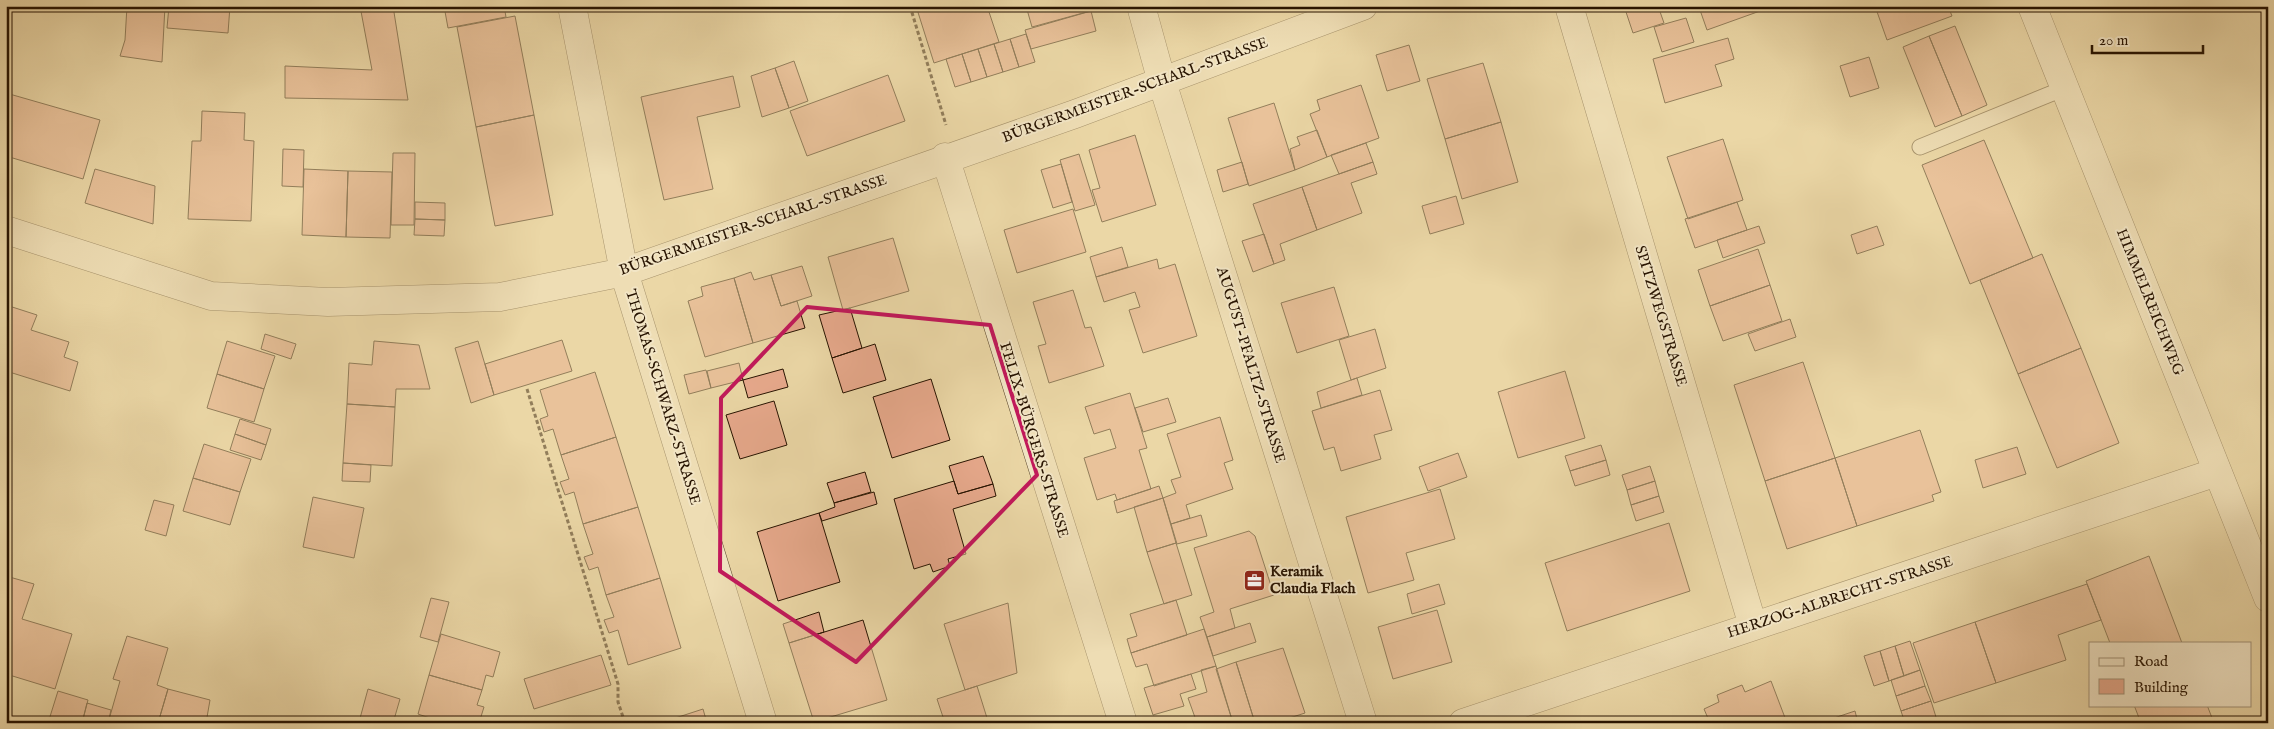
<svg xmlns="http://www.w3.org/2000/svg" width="2274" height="729" font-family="'IM FELL English',serif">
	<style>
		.building { fill: #e7a98c; stroke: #271300 }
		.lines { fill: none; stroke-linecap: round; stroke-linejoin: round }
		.lane-casing { stroke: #58442a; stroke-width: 17 }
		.street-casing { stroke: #58442a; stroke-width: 29 }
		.path { stroke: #271300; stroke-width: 3; stroke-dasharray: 4 2.5; stroke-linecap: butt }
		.lane { stroke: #f2e5c5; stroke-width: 15 }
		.street { stroke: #f2e5c5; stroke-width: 28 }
		.marked { fill: none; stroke: #c2185b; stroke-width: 4; stroke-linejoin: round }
		.labels { text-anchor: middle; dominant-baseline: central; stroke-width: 4; stroke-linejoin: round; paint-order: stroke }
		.street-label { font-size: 15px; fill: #271300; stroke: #f2e5c5 }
		.poi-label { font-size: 15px; font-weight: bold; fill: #271300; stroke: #f2e5c5; text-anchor: start }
	</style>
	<rect width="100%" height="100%" fill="#ebd7a6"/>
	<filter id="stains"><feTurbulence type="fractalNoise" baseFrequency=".004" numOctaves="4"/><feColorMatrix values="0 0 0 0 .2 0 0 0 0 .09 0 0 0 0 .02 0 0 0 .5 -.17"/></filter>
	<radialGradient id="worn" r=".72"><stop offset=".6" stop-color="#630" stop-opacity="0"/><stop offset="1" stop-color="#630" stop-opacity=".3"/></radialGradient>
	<path class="building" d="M127,6H165L162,62L120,56L125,40Z
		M169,6H230L228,33L167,28Z
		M360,6H393L408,100L285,98V66L372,70Z
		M444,6H504L506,17L448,28Z
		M916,6H987L999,42L934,63Z
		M1026,6H1093L1094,10L1032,27Z
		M1624,6H1658L1664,23L1633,33Z
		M1709,6H1774L1707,30L1700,10Z
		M1875,6H1948L1952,16L1887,40Z
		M1091,11L1096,31L1031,49L1025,30Z
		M515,16L534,115L476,127L457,27Z
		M1686,18L1694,42L1662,52L1654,27Z
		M1955,26L1987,105L1962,116L1929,36Z
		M1026,34L1035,62L1019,67L1010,39Z
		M1929,36L1962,116L1935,127L1903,47Z
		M1728,38L1734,59L1715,65L1722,86L1665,103L1653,59Z
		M1010,39L1019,67L1003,72L994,44Z
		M994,44L1003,72L987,77L978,49Z
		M1409,45L1420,81L1387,91L1376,55Z
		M978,49L987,77L971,82L962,54Z
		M962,54L971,82L955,87L946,59Z
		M1869,57L1879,88L1850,97L1840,66Z
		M794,61L808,101L789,108L775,68Z
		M1483,63L1501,122L1445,139L1427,79Z
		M775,68L789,108L762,117L751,76Z
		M888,75L905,121L807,156L790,111Z
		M733,76L740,107L697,117L713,189L664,200L641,97Z
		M1361,85L1379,138L1327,157L1310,114L1320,110L1317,100Z
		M6,93L100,120L83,179L6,156Z
		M1274,103L1295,170L1249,186L1228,118Z
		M202,111L245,113L244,140L254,141L251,221L188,219L192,141H201Z
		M534,115L553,215L495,226L476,127Z
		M1501,122L1518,182L1462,199L1445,139Z
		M1317,130L1327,157L1295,170L1290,149L1300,145L1297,137Z
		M1135,135L1156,205L1102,222L1092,190L1100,188L1089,150Z
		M1723,139L1743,200L1688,219L1667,157Z
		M1984,140L2033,258L1970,284L1922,165Z
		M1366,143L1373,162L1339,174L1331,155Z
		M283,149L304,150L303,187L282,186Z
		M393,153H415L414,225H391Z
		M1079,154L1095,205L1075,211L1060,160Z
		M1242,162L1248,184L1223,192L1217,170Z
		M1373,162L1377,174L1351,183L1362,213L1317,230L1302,187Z
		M1061,164L1072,202L1053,208L1041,170Z
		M95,169L155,186L153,224L85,203Z
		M304,169L348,171L346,237L302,235Z
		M348,171L392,172L390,238L346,237Z
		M1302,187L1317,230L1280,244L1285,260L1274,264L1253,204Z
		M1456,196L1464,224L1430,234L1422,206Z
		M415,202L445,203V220L415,219Z
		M1737,202L1747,230L1695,248L1685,219Z
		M1073,209L1086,252L1017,273L1004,230Z
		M415,219L445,220L444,236L414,235Z
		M1759,226L1765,243L1723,258L1717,240Z
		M1877,226L1884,245L1857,254L1851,235Z
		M1264,234L1274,264L1253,272L1242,241Z
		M893,238L909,291L843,310L828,257Z
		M1122,247L1128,267L1096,277L1090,257Z
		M1758,249L1770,285L1710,306L1698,270Z
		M2042,254L2081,348L2018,374L1980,280Z
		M1157,259L1159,269L1175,264L1197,336L1143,353L1129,310L1140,307L1135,292L1104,302L1096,277Z
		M802,266L812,296L781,306L771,275Z
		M751,272L754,280L771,275L781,306L797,301L805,328L753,343L734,278Z
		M734,278L753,343L705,357L688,301L703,296L701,287Z
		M1770,285L1782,321L1723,341L1710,306Z
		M1334,287L1349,336L1297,353L1281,303Z
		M1073,290L1085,328L1091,327L1104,366L1049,383L1038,346L1046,344L1033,302Z
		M6,305L37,315L31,330L69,342L64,357L78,362L70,391L6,371Z
		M850,308L862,348L832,358L819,315Z
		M1790,319L1796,337L1755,351L1748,334Z
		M1375,329L1386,368L1351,380L1339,340Z
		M265,334L296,344L291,359L261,349Z
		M562,340L572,371L494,395L485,364Z
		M227,341L275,356L264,389L217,374Z
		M374,341L419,345L430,389H396L395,407L347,404L349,363L372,365Z
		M478,341L494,395L471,403L455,348Z
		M875,344L886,380L843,393L832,358Z
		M2081,348L2119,443L2057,468L2018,374Z
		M1803,362L1835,458L1765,481L1734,385Z
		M739,363L743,380L711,388L707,371Z
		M783,369L788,387L748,398L743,380Z
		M706,370L711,388L689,394L684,375Z
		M1565,371L1585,438L1518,458L1498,392Z
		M595,372L616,437L561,455L553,429L544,432L540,419L548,416L540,390Z
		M217,374L264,389L254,422L207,408Z
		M1357,378L1362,395L1321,408L1317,392Z
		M931,379L950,440L892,458L873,397Z
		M1380,390L1392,430L1374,435L1381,459L1341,471L1334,447L1324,450L1312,411Z
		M1130,393L1147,448L1139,450L1151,489L1117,500L1115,494L1097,500L1084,458L1116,448L1110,429L1094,434L1085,407Z
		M1168,398L1176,422L1143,432L1135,408Z
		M774,401L787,445L740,459L726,415Z
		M347,404L395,407L392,466L343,463Z
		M1220,417L1233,460L1224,463L1233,489L1186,505L1190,518L1171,524L1163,498L1176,493L1171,480L1181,477L1167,434Z
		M240,419L271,429L266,445L235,434Z
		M1920,430L1941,492L1932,495L1934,501L1857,526L1835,458Z
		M235,434L266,445L261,460L230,450Z
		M616,437L638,507L583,524L574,492L565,495L560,482L569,479L561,455Z
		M204,444L251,459L240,492L193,478Z
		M1601,445L1606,460L1570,471L1565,456Z
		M2017,447L2026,474L1983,488L1975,460Z
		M1458,453L1467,477L1428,491L1419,467Z
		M983,456L993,484L958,494L949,466Z
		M1835,458L1857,526L1787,549L1765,481Z
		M1606,460L1610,475L1575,486L1570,471Z
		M343,463L371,465L370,482L342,481Z
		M1650,466L1655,481L1627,490L1622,475Z
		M865,472L871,492L834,503L827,483Z
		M193,478L240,492L230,525L183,511Z
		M954,481L958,494L993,484L996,496L953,509L966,554L948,559L950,566L933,572L930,564L914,569L894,499Z
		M1655,481L1659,496L1631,505L1627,490Z
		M1159,486L1163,498L1117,513L1114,501Z
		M1440,489L1455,539L1406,553L1414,580L1368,593L1346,517Z
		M874,492L877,504L822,521L819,513L835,507L834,503Z
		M1659,496L1664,512L1636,521L1631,505Z
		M313,497L364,508L354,558L303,547Z
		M1163,498L1176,543L1147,552L1134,507Z
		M154,500L174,505L166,536L145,530Z
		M638,507L660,578L606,595L598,567L589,570L584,557L593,554L583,524Z
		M819,513L840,582L778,601L757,532Z
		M1201,515L1207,536L1177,544L1171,524Z
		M1669,523L1690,591L1567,631L1545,563Z
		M1249,531L1255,536L1274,595L1230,609L1235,628L1207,637L1200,617L1214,612L1194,548Z
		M1176,543L1192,595L1164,604L1147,552Z
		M2149,556L2182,643H2110L2086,581Z
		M6,576L34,584L22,619L72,634L55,689L6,674Z
		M660,578L681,648L628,665L618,630L609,633L604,620L614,617L606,595Z
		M1439,584L1445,604L1412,614L1407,594Z
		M2087,584L2101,620L2058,635L2066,660L1996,683L1975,622Z
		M431,598L449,602L438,642L420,637Z
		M1176,600L1187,635L1131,653L1127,639L1137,636L1130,614Z
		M1008,603L1017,673L965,690L944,624Z
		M1437,610L1452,662L1393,679L1378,627Z
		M819,612L824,632L789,643L783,624Z
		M863,620L887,700L814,722L789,643Z
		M1975,622L1996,683L1934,703L1913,643Z
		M1250,623L1256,642L1213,656L1207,637Z
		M1204,629L1216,666L1154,686L1147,664L1136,667L1131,653Z
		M441,634L500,652L493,677L486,675L482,690L429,675Z
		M127,636L168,648L157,685L168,689L158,723H108L120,681L113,679Z
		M1910,641L1920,670L1904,676L1895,646Z
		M1895,646L1904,676L1889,681L1880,651Z
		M1283,648L1305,713L1274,723H1255L1236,662Z
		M1880,651L1889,681L1874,686L1864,656Z
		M601,655L611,685L534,709L524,679Z
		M1236,662L1255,723H1233L1216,669Z
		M1216,666L1233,723H1197L1188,698L1207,692L1201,670Z
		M1920,670L1925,686L1896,696L1891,680Z
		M1191,674L1196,689L1180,694L1184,706L1153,715L1144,688Z
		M429,675L482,690L477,705L484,707L479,723H444L418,714Z
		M1771,681L1787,723H1710L1704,709L1719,702L1717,695L1742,685L1745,692Z
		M977,686L987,718L972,723H945L937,699Z
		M1925,686L1931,701L1901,711L1896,696Z
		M168,689L210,700L206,723H158Z
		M368,689L400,699L393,723L359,722Z
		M58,691L88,700L82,723H48Z
		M1931,701L1936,717L1919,723H1905L1901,711Z
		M87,703L111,710L108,723H82Z
		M2134,705H2207L2214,723H2141Z
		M703,709L707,723H660Z
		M1855,711L1858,723H1822V722Z"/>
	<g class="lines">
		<defs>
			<path id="lane" d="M1920,147L2065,88"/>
			<path id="street" d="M572,6L624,272L763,723
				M1141,6L1162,82L1363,723
				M1569,6L1753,626
				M2032,6L2268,598
				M945,157L1123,723
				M6,230L211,296L328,302L500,297L624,272L1075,114L1363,6
				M1463,723L2217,472"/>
		</defs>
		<use href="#lane" class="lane-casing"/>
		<use href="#street" class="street-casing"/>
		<path class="path" d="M910,6L946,125
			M527,389L618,684V702L625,723"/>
		<use href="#lane" class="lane"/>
		<use href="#street" class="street"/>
	</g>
	<path d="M0 0H2274V729H0ZM807,307L990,325L1037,475L856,662L720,571L721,398Z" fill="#ebd7a6" fill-opacity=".55" fill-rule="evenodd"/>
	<path class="marked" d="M807,307L990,325L1037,475L856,662L720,571L721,398Z"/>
	<defs>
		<symbol id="office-square" viewBox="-11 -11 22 22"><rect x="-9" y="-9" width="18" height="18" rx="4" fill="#8f2418" stroke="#f2e5c5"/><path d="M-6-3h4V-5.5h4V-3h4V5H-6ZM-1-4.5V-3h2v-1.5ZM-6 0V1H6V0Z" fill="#fff"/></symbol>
	</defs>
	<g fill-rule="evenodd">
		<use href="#office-square" x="1242" y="568" width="25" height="25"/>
	</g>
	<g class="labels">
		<g class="street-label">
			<text transform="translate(1135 90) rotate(-20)">BÜRGERMEISTER-SCHARL-STRASSE</text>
			<text transform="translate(753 225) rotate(-19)">BÜRGERMEISTER-SCHARL-STRASSE</text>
			<text transform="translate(2150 302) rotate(68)">HIMMELREICHWEG</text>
			<text transform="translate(1661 316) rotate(73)">SPITZWEGSTRASSE</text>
			<text transform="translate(1251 365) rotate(73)">AUGUST-PFALTZ-STRASSE</text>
			<text transform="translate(663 397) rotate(73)">THOMAS-SCHWARZ-STRASSE</text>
			<text transform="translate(1034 440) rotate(73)">FELIX-BÜRGERS-STRASSE</text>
			<text transform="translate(1840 597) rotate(-18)">HERZOG-ALBRECHT-STRASSE</text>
		</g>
		<g class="poi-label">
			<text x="1270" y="571">Keramik<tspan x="1270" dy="17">Claudia Flach</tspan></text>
		</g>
	</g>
	<rect width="2274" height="729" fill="none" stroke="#ebd7a6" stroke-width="25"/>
	<rect x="8" y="8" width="2259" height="714" fill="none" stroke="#271300" stroke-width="2.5"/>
	<rect x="12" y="12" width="2249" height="704" fill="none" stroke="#271300"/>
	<rect x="2089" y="642" width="162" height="65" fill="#f2e5c5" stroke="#a19176"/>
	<rect x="2099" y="658" width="25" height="8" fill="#f2e5c5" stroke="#a19176"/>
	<text x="2134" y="666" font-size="15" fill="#271300">Road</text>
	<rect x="2099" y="679" width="25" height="15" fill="#e7a98c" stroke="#a19176"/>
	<text x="2134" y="692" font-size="15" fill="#271300">Building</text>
	<path d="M2092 45v8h111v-8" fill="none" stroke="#271300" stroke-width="2.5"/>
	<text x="2099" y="45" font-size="15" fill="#271300" stroke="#f2e5c5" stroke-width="4" paint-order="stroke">20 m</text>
	<rect width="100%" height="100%" filter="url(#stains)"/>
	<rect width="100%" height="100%" fill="url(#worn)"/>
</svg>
